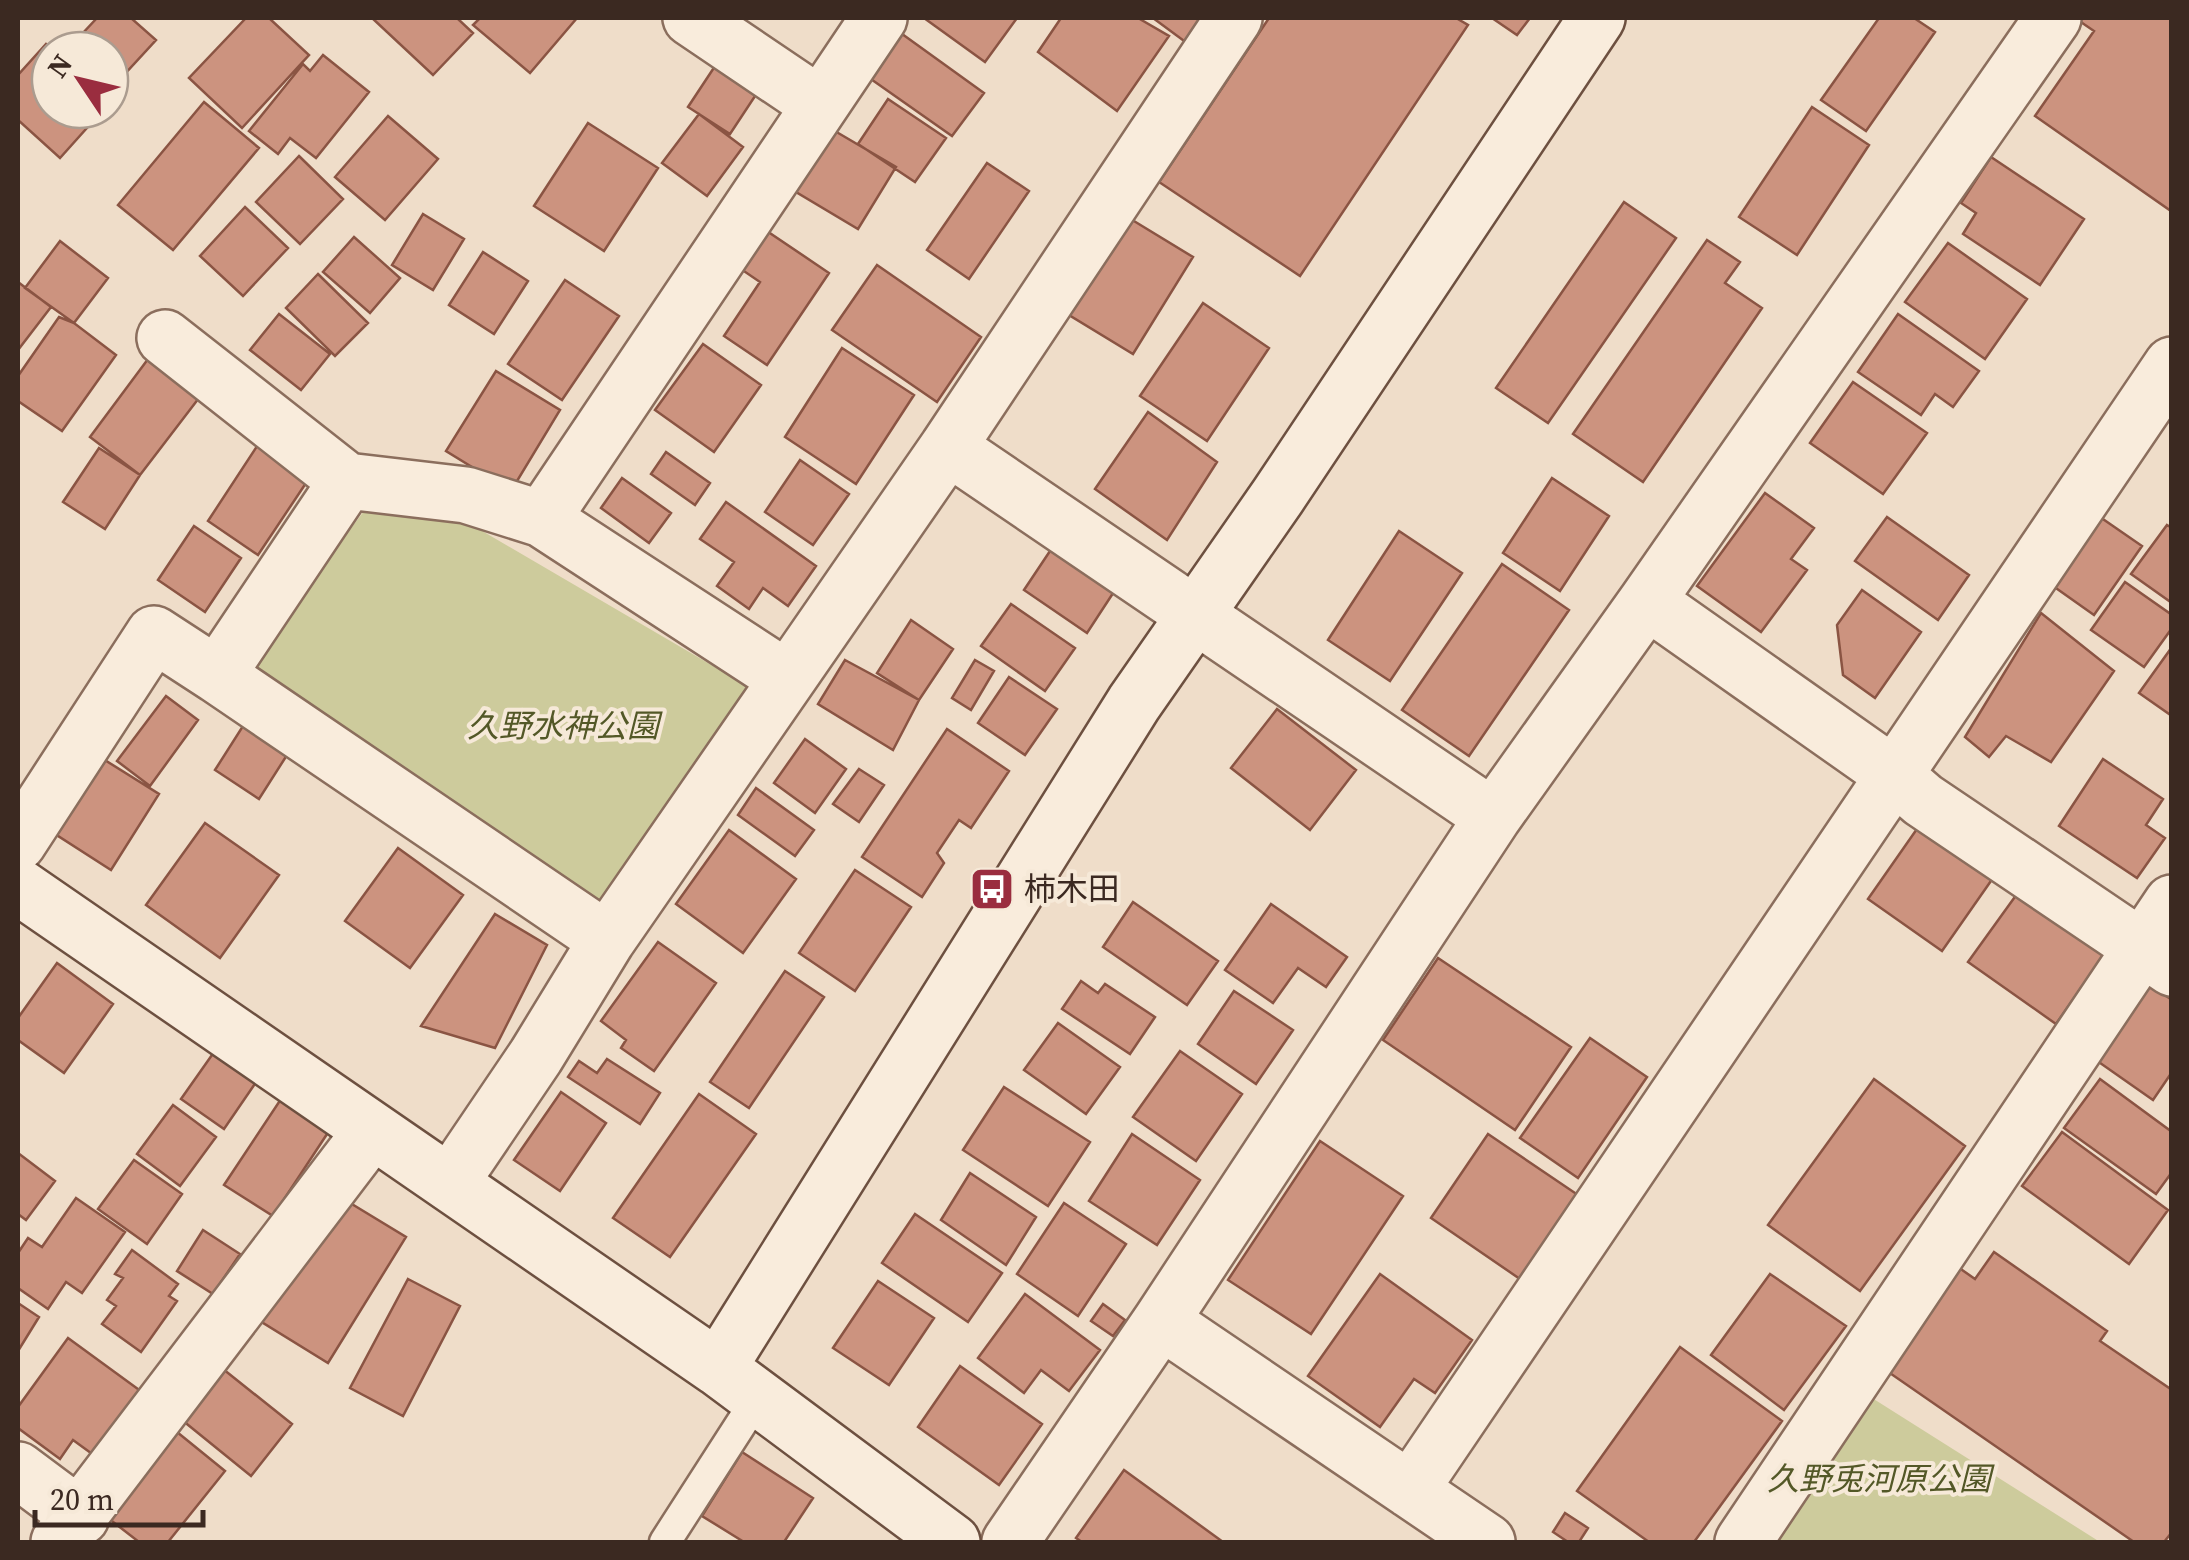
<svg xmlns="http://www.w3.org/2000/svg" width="2189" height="1560" font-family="'Source Serif 4','Noto Sans JP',serif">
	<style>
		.green { fill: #cdcb9c }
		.building { fill: #cc937f; stroke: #8a5443; stroke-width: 2.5 }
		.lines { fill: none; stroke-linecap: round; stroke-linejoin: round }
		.lane-casing { stroke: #8b6e5d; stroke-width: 35 }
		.street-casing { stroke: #8b6e5d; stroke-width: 60 }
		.secondary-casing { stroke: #6d5040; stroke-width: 60 }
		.lane { stroke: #f9ecdc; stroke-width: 30 }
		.street { stroke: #f9ecdc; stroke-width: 55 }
		.secondary { stroke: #f9ecdc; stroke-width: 55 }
		.labels { text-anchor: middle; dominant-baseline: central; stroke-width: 8; stroke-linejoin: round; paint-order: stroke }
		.park-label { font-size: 32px; font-style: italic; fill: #535827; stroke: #f6e9d8 }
		.poi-label { font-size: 32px; fill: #3b2921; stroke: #f6e9d8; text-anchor: start }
	</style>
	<rect width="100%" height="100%" fill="#efddc9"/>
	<path class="green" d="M390,477L749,687L603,910L249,662Z
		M1861,1391L2100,1542H1760Z"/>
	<path class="building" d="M97,18H131L156,40L110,90V50H67Z
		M246,18H269L309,55L242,128L189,78Z
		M372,18H457L473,33L433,75Z
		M480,18H577L530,73L473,25Z
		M924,18H1017L985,62Z
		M1061,18H1138L1169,36L1117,111L1038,52Z
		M1153,18H1219L1199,52Z
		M1269,18H1456L1468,25L1300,276L1159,182Z
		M1492,18H1530L1517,35Z
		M1879,18H1914L1935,32L1866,131L1821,100Z
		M2075,18H2172L2171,211L2035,116L2094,31Z
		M891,26L984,93L952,136L858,70Z
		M46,44L53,50H50V110H103L60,158L18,120V75Z
		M323,55L369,92L316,158L290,138L278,154L249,131L303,64L310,71Z
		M721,57L763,84L730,134L688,107Z
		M888,99L946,138L915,182L858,144Z
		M204,102L259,148L173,250L118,205Z
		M1812,107L1869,145L1797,255L1739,217Z
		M699,114L743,147L707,196L662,163Z
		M388,116L438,159L385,220L335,177Z
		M588,123L658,168L604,251L534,206Z
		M828,127L896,167L858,229L791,189Z
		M299,156L343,199L300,244L256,202Z
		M1991,157L2084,219L2040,285L1963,234L1976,213L1961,203Z
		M987,163L1029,191L969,279L927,250Z
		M1624,202L1676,238L1548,423L1496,388Z
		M245,207L288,248L243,296L200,256Z
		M423,214L464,239L433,290L392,265Z
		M1129,218L1193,257L1133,354L1069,315Z
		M761,227L829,273L767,365L724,336L760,282L735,265Z
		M354,237L400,278L370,313L323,272Z
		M1707,240L1740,262L1725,283L1762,308L1643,482L1573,434Z
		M60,241L108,278L74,323L25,288Z
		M1948,243L2027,299L1985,359L1905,302Z
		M483,252L528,281L494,334L449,305Z
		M877,265L981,337L937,402L832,330Z
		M318,274L368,323L335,356L286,308Z
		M565,280L619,316L562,400L508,364Z
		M18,282L51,307L18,350Z
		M1203,303L1269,348L1207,441L1140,396Z
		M279,314L330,354L301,390L250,350Z
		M1898,314L1979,371L1953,407L1935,394L1921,415L1858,372Z
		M59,317L74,323L116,355L62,431L18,401V376Z
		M703,344L761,385L714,452L655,410Z
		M842,348L914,395L856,484L785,437Z
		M151,355L202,394L140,475L90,437Z
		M496,371L560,410L511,491L446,451Z
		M1853,382L1927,433L1883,494L1810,443Z
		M1148,412L1217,462L1167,540L1095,489Z
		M263,437L314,471L258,555L208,521Z
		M99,448L140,475L105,529L63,502Z
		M666,452L710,483L695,505L651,474Z
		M800,460L849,494L813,545L765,512Z
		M622,478L671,513L649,543L601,508Z
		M1552,478L1609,516L1560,591L1503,553Z
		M1765,493L1814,528L1791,559L1807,570L1761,632L1697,586Z
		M726,502L816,566L788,606L763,588L749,609L717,586L734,562L700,539Z
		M2084,506L2142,546L2094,615L2036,574Z
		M1887,517L1969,575L1938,620L1855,561Z
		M2167,525L2172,528V603L2131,574Z
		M194,526L241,558L205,612L158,580Z
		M1399,531L1462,573L1390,681L1328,640Z
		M1056,542L1119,584L1087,633L1024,590Z
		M1502,564L1569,610L1469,756L1402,710Z
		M2125,582L2172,615V628L2144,667L2091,630Z
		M1862,590L1921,632L1875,698L1843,675L1837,625Z
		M1011,604L1075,648L1045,691L981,646Z
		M2041,613L2114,671L2051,762L2006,736L1989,757L1965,737Z
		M911,620L953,649L919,700L877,673Z
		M2172,647V716L2139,693Z
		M845,660L919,700L893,750L818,704Z
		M975,660L994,671L971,710L952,698Z
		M1009,677L1057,709L1025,755L978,723Z
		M166,696L198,720L150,786L117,761Z
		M1277,709L1356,770L1310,830L1231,768Z
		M243,726L287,755L259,799L215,770Z
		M947,729L1009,771L971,828L959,820L937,853L944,863L922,897L862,857Z
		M805,739L846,769L815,813L774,783Z
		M100,757L159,794L111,870L52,832Z
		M2103,759L2163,799L2146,825L2165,838L2137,878L2059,826Z
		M859,769L884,785L859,822L833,804Z
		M756,788L814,830L795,856L738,815Z
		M205,823L279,875L220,958L146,905Z
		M1919,826L1993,878L1942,951L1868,899Z
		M729,830L796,879L743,953L676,904Z
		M398,848L463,895L410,968L345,921Z
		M855,870L911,907L855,991L799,953Z
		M2022,887L2109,948L2056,1024L1968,962Z
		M1133,902L1218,961L1187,1005L1103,947Z
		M1271,904L1347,957L1326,987L1298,968L1273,1003L1225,970Z
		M495,914L547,945L495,1048L421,1026Z
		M658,942L716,983L654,1071L621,1048L626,1040L601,1021Z
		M1438,958L1571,1047L1515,1130L1383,1040Z
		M57,963L113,1004L64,1073L18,1040V1018Z
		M785,971L824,997L749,1108L710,1082Z
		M1081,981L1098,993L1105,984L1155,1017L1130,1054L1062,1009Z
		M2146,982L2172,1000V1072L2153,1100L2093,1058Z
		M1234,991L1293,1030L1256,1084L1198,1044Z
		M1058,1023L1120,1067L1086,1114L1024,1070Z
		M1590,1038L1647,1077L1578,1178L1520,1138Z
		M219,1045L261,1075L224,1129L181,1099Z
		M1180,1051L1242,1094L1196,1161L1133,1117Z
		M607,1059L660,1093L640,1124L568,1077L579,1061L597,1073Z
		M1874,1079L1965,1146L1860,1291L1768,1225Z
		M2100,1079L2172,1132V1172L2156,1194L2064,1128Z
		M1004,1087L1090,1142L1048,1206L963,1150Z
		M561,1092L606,1123L560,1191L514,1160Z
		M699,1094L756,1134L670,1257L613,1218Z
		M283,1096L331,1128L273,1216L224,1185Z
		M173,1105L216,1137L180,1186L137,1154Z
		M2062,1132L2168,1210L2129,1264L2022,1186Z
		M1132,1134L1200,1180L1157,1245L1089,1201Z
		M1488,1134L1578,1195L1520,1279L1431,1218Z
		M1320,1141L1403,1196L1311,1334L1228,1280Z
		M18,1153L55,1181L26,1220L18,1214Z
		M134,1160L182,1194L147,1244L98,1209Z
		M970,1173L1036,1217L1006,1265L941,1220Z
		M337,1195L406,1237L328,1363L260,1321Z
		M76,1198L125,1232L82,1293L66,1282L48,1309L18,1288V1253L28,1238L42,1247Z
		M1064,1203L1126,1244L1078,1316L1017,1274Z
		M915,1214L1002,1273L968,1322L882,1263Z
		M203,1230L240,1254L213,1294L177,1271Z
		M132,1250L178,1284L169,1296L177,1301L141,1352L102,1324L116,1306L107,1300L123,1278L115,1274Z
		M1994,1252L2107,1331L2100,1341L2172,1390V1532L2164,1542H2134L1884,1369L1955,1265L1975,1279Z
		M1380,1274L1472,1340L1435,1393L1414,1379L1380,1427L1308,1376Z
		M1770,1274L1846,1326L1784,1410L1711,1355Z
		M408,1279L460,1306L403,1416L350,1388Z
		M878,1281L934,1318L889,1385L833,1348Z
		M1025,1294L1100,1350L1069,1391L1041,1370L1024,1393L978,1358Z
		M18,1303L39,1317L18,1351Z
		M1103,1304L1125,1320L1113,1336L1091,1321Z
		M68,1338L142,1392L95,1456L73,1440L60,1459L18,1428V1407Z
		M1680,1347L1782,1421L1694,1542H1649L1577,1491Z
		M960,1366L1042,1424L999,1485L918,1427Z
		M223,1369L292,1424L251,1476L182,1420Z
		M177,1432L225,1471L168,1542H139L108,1518Z
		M742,1452L813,1498L784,1542H744L702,1516Z
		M1124,1470L1223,1542H1082L1076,1538Z
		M1565,1513L1588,1528L1579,1542H1568L1553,1532Z"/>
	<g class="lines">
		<defs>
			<path id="lane" d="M665,1542L757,1399"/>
			<path id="street" d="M691,18L820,105
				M1234,18L948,447L1493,817
				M165,338L347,481
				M542,519L879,18
				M1647,601L1894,775L1923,800L2172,968
				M217,675L607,940
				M18,843L154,634L217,675L347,481L466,495L542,519L786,678
				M450,1183L536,1056L607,940L948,447
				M1161,1321L1487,1542
				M18,1470L81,1517
				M1410,1490L2172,365
				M59,1542L371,1132
				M1010,1542L1161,1321L1493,817L1647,601L2053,18
				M1743,1542L2172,903"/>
			<path id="secondary" d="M18,886L718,1368L952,1542
				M718,1368L1134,703L1278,496L1597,18"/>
		</defs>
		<use href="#lane" class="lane-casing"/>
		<use href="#street" class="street-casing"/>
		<use href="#secondary" class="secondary-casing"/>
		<use href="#lane" class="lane"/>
		<use href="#street" class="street"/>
		<use href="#secondary" class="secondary"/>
	</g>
	<defs>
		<symbol id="bus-square" viewBox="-11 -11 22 22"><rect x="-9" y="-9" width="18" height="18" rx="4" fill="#9a2d3f" stroke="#f6e9d8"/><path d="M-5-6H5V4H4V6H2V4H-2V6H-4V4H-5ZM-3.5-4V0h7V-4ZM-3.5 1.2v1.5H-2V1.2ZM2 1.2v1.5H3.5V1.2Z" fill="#fff"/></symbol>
	</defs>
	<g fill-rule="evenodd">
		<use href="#bus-square" x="967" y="864" width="50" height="50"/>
	</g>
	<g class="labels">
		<g class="park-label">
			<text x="563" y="726">久野水神公園</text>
			<text x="1879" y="1479">久野兎河原公園</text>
		</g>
		<g class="poi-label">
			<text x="1024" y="889">柿木田</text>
		</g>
	</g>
	<rect width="2189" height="1560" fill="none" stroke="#3b2921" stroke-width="40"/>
	<g transform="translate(80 80) rotate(305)"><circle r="48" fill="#f6e9d8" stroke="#ab9c8f" stroke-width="2.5"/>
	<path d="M0-8L18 38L0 25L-18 38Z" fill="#9a2d3f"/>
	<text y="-15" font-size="28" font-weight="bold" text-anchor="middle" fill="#3b2921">N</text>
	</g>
	<path d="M35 1510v15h168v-15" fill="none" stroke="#3b2921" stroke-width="5"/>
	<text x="50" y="1510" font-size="30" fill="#3b2921" stroke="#f6e9d8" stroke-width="8" paint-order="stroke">20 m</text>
</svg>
